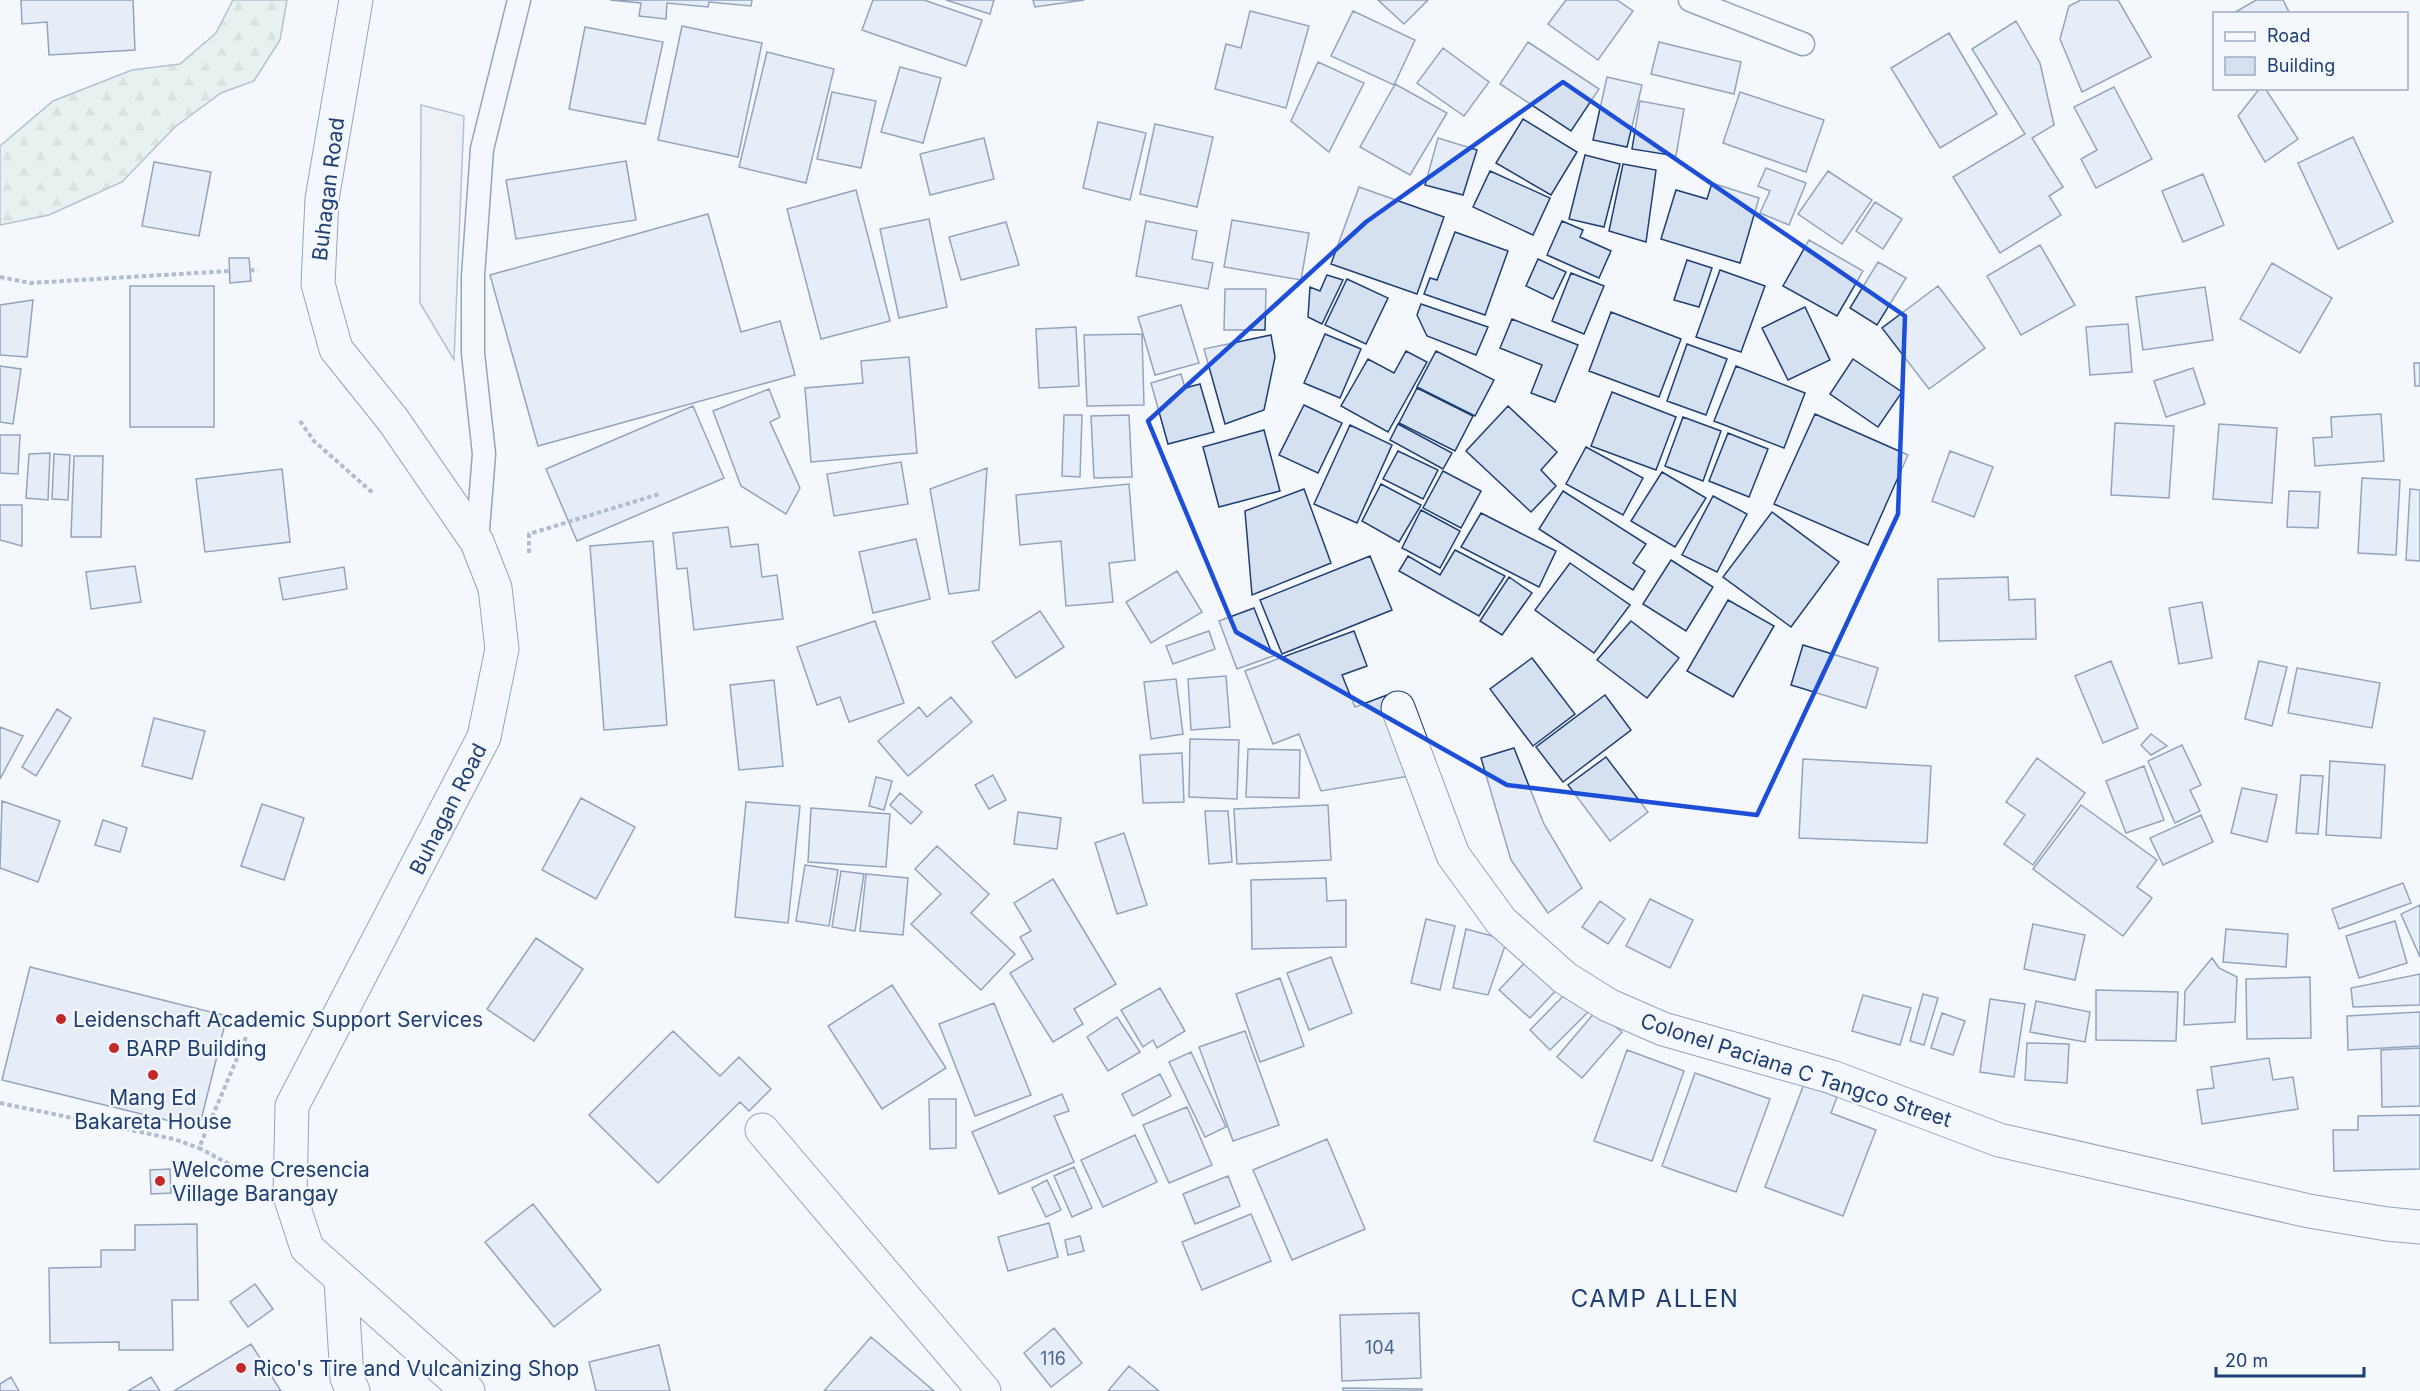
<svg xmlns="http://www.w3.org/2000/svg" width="2420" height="1391" font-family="Inter,sans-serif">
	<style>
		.forest { fill: url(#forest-firs); stroke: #687fa3; stroke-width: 1.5 }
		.parking { fill: #e3e8f0; stroke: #687fa3; stroke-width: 1.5 }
		.building { fill: #d5e0f0; stroke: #1d3f73; stroke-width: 1.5 }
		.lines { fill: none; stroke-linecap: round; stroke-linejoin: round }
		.lane-casing { stroke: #1d3f73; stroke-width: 25 }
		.street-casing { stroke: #1d3f73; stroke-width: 35 }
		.secondary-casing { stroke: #1d3f73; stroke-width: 35 }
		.primary-casing { stroke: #1d3f73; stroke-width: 35 }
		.path { stroke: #5e769c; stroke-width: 4; stroke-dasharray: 4.5 3; stroke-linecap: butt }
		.lane { stroke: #f4f7fb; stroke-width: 22 }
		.street { stroke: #f4f7fb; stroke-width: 33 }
		.secondary { stroke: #f4f7fb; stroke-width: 33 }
		.primary { stroke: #f4f7fb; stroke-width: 33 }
		.marked { fill: none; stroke: #1d4ed8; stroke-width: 4.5; stroke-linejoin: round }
		.poi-dot { fill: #c62828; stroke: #f4f7fb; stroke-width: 2 }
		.labels { text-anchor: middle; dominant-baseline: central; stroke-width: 4.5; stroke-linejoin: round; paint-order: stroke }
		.number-label { font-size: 18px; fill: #4b6792 }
		.street-label { font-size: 21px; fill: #1d3f73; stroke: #f4f7fb }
		.poi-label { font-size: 21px; fill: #1d3f73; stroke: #f4f7fb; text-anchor: start }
		.quarter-label { font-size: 24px; letter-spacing: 1.5px; fill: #1d3f73; stroke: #f4f7fb }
	</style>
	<defs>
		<pattern id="forest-firs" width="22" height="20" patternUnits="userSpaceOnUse" patternTransform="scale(1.5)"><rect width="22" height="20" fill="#d7e8df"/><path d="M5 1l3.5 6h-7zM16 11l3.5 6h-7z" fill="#b8c8c3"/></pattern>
	</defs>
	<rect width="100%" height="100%" fill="#f4f7fb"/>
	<path class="forest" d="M233,0H287L280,40L254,81L221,93L175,127L122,182L49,215L0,225V146L53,101L132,70L180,64L216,33Z"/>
	<path class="parking" d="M421,105L464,116L454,360L420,303Z"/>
	<path class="building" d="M21,0H133L135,50L49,55L47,22L22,24Z
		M610,0H752L751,6L709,2L708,7L667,3L666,19L639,16L641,3Z
		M873,0H924L982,20L966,66L862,30Z
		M946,0H994L990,14Z
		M1033,0H1084L1035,7Z
		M1378,0H1428L1404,24Z
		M1566,0H1617L1633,11L1598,60L1548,24Z
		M2081,0H2118L2151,57L2082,92L2060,39L2069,6Z
		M2256,0H2283L2290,14H2232Z
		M1250,11L1309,26L1286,108L1215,89L1226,44L1241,48Z
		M1353,11L1415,40L1394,85L1331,56Z
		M2016,21L2040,63L2054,125L2032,138L2063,187L2049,196L2061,215L2000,253L1953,177L2025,134L1972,49Z
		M682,26L762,43L738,157L658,140Z
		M585,27L663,42L645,124L569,109Z
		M1949,33L1997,114L1940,148L1891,68Z
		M1528,42L1599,89L1571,131L1500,84Z
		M1659,42L1741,62L1734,94L1651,74Z
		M1443,48L1489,82L1464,116L1417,83Z
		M767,52L834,69L806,183L739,167Z
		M1318,62L1364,83L1329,152L1291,121Z
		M900,67L941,78L923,143L881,132Z
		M1607,77L1642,85L1627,147L1593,140Z
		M1395,84L1447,113L1410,175L1360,147Z
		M2114,87L2152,159L2096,188L2081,159L2097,150L2074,107Z
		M2260,88H2265L2298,139L2265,162L2238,116Z
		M832,92L876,101L861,168L817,159Z
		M1740,92L1824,120L1806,172L1723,143Z
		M1640,101L1684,109L1676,156L1632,149Z
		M1523,119L1577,152L1551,195L1496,163Z
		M1098,122L1146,133L1130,200L1083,188Z
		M1155,124L1213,137L1197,207L1140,194Z
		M2353,137L2393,222L2338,249L2298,163Z
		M984,138L994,179L930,195L920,154Z
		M1438,138L1477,150L1463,195L1425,185Z
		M1585,155L1620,164L1604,227L1569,219Z
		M626,161L636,220L516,239L506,180Z
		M154,162L211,172L199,236L142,226Z
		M1623,164L1656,170L1646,242L1609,231Z
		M1766,168L1806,183L1789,225L1760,213L1770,191L1758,186Z
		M1490,171L1550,198L1533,235L1473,207Z
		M1828,171L1872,200L1842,244L1798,214Z
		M2203,174L2224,225L2183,242L2162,191Z
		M1712,183L1759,198L1740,263L1661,239L1676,190L1707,199Z
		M1359,187L1444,217L1417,294L1331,264Z
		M856,190L890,321L821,339L787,209Z
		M1875,202L1902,219L1883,249L1856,231Z
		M708,214L741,332L780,321L795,375L538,446L490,275Z
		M929,219L947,307L899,318L880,229Z
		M1232,220L1309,233L1301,280L1224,267Z
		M1146,221L1197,231L1192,259L1213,263L1208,289L1136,276Z
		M1562,221L1583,230L1580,237L1611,251L1599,278L1547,255Z
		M1006,222L1019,265L961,280L949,237Z
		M1455,232L1508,251L1485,315L1424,294L1430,278L1437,280Z
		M1809,240L1863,271L1837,316L1783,286Z
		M2040,245L2075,305L2021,335L1987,276Z
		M229,258H249L251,281L230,283Z
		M1538,259L1566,272L1553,299L1526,286Z
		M1687,260L1712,268L1699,307L1674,300Z
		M1878,262L1906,278L1877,325L1850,308Z
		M2272,263L2332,298L2300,353L2240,319Z
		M1720,270L1765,286L1741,352L1696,337Z
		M1571,273L1604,286L1584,334L1552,321Z
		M1327,275L1343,280L1322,324L1308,317L1310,287L1320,291Z
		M1347,279L1388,298L1366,344L1325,325Z
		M130,286H214V427H130Z
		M1938,286L1985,348L1929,389L1882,328Z
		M2205,287L2213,340L2143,350L2136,297Z
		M1225,289H1266L1265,330H1224Z
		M33,300L27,357L0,355V305Z
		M1421,304L1488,327L1476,355L1427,336L1417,315Z
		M1181,305L1199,363L1155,375L1138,317Z
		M1805,307L1830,360L1788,380L1762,328Z
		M1611,312L1681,339L1659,397L1589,371Z
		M1512,319L1578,345L1555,402L1531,393L1542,365L1500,348Z
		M2128,324L2132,372L2090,375L2086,327Z
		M1076,327L1079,386L1039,388L1036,329Z
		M1142,334L1144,405L1087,406L1084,335Z
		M1325,334L1361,349L1340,398L1304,383Z
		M1271,335L1275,357L1264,410L1225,424L1204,349Z
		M1687,344L1727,359L1706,415L1667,401Z
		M1406,351L1427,362L1388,432L1341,406L1368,359L1394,373Z
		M1436,351L1494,380L1475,416L1417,387Z
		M909,357L917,453L811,462L805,388L863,383L861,361Z
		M1853,359L1902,392L1878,427L1830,394Z
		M2414,363H2420V386H2415Z
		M0,366L21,369L13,424L0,422Z
		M1736,366L1805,393L1784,448L1714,421Z
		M2193,368L2205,404L2166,417L2154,381Z
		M1181,374L1185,388L1200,384L1214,432L1168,444L1151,383Z
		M1417,388L1473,416L1455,451L1399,423Z
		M769,389L780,417L770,422L800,488L786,514L741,486L713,411Z
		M1612,392L1676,417L1656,470L1591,446Z
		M1304,405L1342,423L1318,473L1279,455Z
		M693,406L724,478L577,541L546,469Z
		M1508,406L1557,452L1541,470L1556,486L1531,512L1466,451Z
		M1815,414L1908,455L1868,545L1774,504Z
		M2381,414L2384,461L2315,466L2313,438L2332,437L2331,417Z
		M1064,415H1082L1080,477L1062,476Z
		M1129,415L1132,477L1094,478L1091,416Z
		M1683,417L1721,431L1703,481L1665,466Z
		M2115,423L2174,426L2169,498L2111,495Z
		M1398,424L1452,453L1443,469L1390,440Z
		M2219,424L2277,428L2272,503L2213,499Z
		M1350,425L1392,445L1357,523L1314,504Z
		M1264,430L1280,491L1219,507L1203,447Z
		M1728,433L1768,449L1749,497L1709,481Z
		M0,435H20L18,474L0,473Z
		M1586,447L1643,478L1623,515L1566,484Z
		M1398,451L1438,470L1423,499L1383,479Z
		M1950,451L1993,467L1974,517L1932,501Z
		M50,453L48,500L26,498L29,454Z
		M54,454L70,455L68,500L52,499Z
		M74,456H103L101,537H71Z
		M901,462L908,504L834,516L827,474Z
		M987,468L979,590L949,594L930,489Z
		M282,469L290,542L205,552L196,479Z
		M1443,471L1481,491L1461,528L1423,508Z
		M1662,472L1706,498L1675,547L1631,521Z
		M2362,478L2400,480L2396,555L2358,553Z
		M1129,484L1135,560L1109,563L1113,602L1066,606L1061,541L1020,545L1016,495Z
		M1381,484L1421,505L1399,542L1362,521Z
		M1304,489L1331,563L1252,595L1245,511Z
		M2410,489L2420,490V561L2406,560Z
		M1563,491L1646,544L1633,563L1645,571L1633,590L1539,529Z
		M2289,491L2320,492L2318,528L2287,527Z
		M1713,496L1747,514L1717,572L1682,555Z
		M0,505H22V546L0,540Z
		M1421,510L1460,531L1440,568L1402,548Z
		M1772,512L1839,562L1791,627L1723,577Z
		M1481,513L1556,551L1539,587L1461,547Z
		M728,527L731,547L758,544L762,577L777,575L783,619L694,630L687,568L677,569L673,533Z
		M916,539L930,599L873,613L859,552Z
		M653,541L667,725L604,730L590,546Z
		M1455,550L1505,576L1479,616L1399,571L1408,556L1440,575Z
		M1370,556L1392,610L1282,654L1260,600Z
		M1671,560L1713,587L1686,631L1643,604Z
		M1570,563L1630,605L1594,653L1535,610Z
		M135,566L141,602L91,609L86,572Z
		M344,567L347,589L283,600L279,578Z
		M1177,571L1202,612L1151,643L1126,602Z
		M1509,577L1532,593L1502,635L1480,621Z
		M2008,577L2009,600L2035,599L2036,639L1939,641L1938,579Z
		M1728,600L1774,626L1733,697L1687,671Z
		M2202,602L2212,658L2179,664L2169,608Z
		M1254,608L1273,656L1237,669L1219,621Z
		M1040,611L1064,647L1016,678L992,642Z
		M875,621L904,703L849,722L840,697L817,705L797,647Z
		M1631,621L1679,658L1647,698L1597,660Z
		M1209,631L1215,649L1173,664L1166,646Z
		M1354,631L1367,666L1342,675L1355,707L1387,695L1410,776L1321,791L1299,734L1273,744L1245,671Z
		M1803,645L1878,668L1866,708L1791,685Z
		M1532,658L1575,714L1533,746L1490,689Z
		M2111,661L2138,728L2103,743L2075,676Z
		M2259,661L2287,667L2272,726L2245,719Z
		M2297,668L2380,683L2372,728L2288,713Z
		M1226,676L1230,727L1191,730L1188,679Z
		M1176,679L1183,734L1151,739L1144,682Z
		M774,680L783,766L739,770L730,685Z
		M1605,695L1631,730L1563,782L1536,747Z
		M951,697L972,722L908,776L878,741L919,707L927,717Z
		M57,709L71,718L36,776L22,767Z
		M154,718L205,731L192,779L142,766Z
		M0,727L23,736L0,779Z
		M2151,734L2167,746L2151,755L2141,745Z
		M1190,739L1239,740L1237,799L1189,797Z
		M2182,745L2201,785L2190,790L2200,811L2175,823L2148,761Z
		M1514,748L1544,824L1582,888L1548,913L1511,860L1481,758Z
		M1248,749L1300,750L1299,798L1246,797Z
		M1182,753L1184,802L1143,803L1140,755Z
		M1606,757L1648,812L1610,841L1568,785Z
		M2037,758L2085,793L2033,865L2004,844L2025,815L2006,802Z
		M1803,759L1931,766L1927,843L1799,838Z
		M2330,761L2385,765L2381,838L2326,835Z
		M2144,766L2164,820L2126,833L2106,781Z
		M993,775L1006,800L989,809L975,785Z
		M2301,775L2323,776L2318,834L2296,833Z
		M876,777L892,781L884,810L869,806Z
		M2242,788L2277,795L2267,842L2231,833Z
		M900,793L922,812L911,824L890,805Z
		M581,798L635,827L596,899L542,870Z
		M2,801L60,821L38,882L0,868Z
		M746,802L800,806L788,923L735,917Z
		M262,804L304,818L284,880L241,866Z
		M1328,805L1331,860L1237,864L1234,809Z
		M2081,805L2157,860L2137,887L2152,898L2123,936L2033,869Z
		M811,808L890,814L886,867L808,862Z
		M1205,811H1228L1232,862L1209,864Z
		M1018,812L1061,818L1057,849L1014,844Z
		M2201,815L2213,842L2163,865L2150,838Z
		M103,820L127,828L120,852L95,845Z
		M1124,833L1147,905L1117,914L1095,843Z
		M937,846L989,894L971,913L1015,954L981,990L911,924L941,894L915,869Z
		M805,865L838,870L829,926L796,921Z
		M841,871L864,874L855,931L832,927Z
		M866,874L908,878L903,935L860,931Z
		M1326,878L1327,901L1346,900V947L1252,949L1251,880Z
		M1053,879L1116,984L1074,1009L1083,1024L1053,1042L1010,973L1033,959L1020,937L1031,931L1014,903Z
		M2403,883L2411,903L2339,929L2332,909Z
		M1650,899L1693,920L1670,968L1626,946Z
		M1600,901L1625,919L1608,944L1582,927Z
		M2420,905V957L2401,914Z
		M1426,919L1455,926L1440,990L1411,983Z
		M2395,921L2407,963L2359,978L2346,936Z
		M2033,924L2085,935L2075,980L2024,969Z
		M1466,929L1507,940L1488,995L1453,988Z
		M2226,929L2288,934L2286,967L2223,962Z
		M536,938L583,969L534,1041L487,1009Z
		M1533,954L1563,983L1530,1018L1499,990Z
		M1331,957L1352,1013L1309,1030L1287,973Z
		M2212,958L2219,968L2237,977L2235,1022L2184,1025L2185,991Z
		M30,967L227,1016L199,1128L2,1080Z
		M2420,974V1005L2353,1007L2351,988Z
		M2310,977L2311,1038L2247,1039L2246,979Z
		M1280,978L1304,1046L1260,1062L1236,994Z
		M892,985L946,1068L882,1109L828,1026Z
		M1160,988L1185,1031L1157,1048L1153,1040L1143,1047L1121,1010Z
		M1571,988L1592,1008L1550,1050L1530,1030Z
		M2096,990L2178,992L2176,1041L2096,1040Z
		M1923,994L1938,998L1924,1045L1910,1041Z
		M1863,995L1911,1008L1900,1045L1852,1031Z
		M1990,999L2025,1004L2014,1077L1980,1072Z
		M2036,1001L2090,1012L2085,1042L2030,1032Z
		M994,1003L1031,1095L975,1116L939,1024Z
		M1596,1011L1622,1032L1582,1078L1557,1057Z
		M2420,1012V1046L2348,1050L2347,1016Z
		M1942,1013L1965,1021L1953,1055L1931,1048Z
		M1117,1017L1140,1052L1108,1071L1087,1037Z
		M673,1031L720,1076L739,1057L771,1089L749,1111L740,1102L658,1183L589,1115Z
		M1245,1031L1279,1125L1233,1141L1199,1047Z
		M2027,1043L2069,1044L2067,1083L2025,1080Z
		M2420,1048V1106L2382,1107L2381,1050Z
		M1627,1050L1684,1071L1652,1161L1594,1141Z
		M1191,1052L1226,1127L1205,1137L1169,1062Z
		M2269,1058L2273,1080L2293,1077L2298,1109L2202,1124L2197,1090L2214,1088L2211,1067Z
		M1695,1073L1770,1099L1736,1192L1662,1166Z
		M1160,1074L1171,1096L1133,1116L1122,1094Z
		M1804,1084L1837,1097L1831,1113L1876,1130L1843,1216L1765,1187Z
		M1062,1094L1069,1111L1054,1116L1074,1162L999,1194L972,1132Z
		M929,1099H956V1148L930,1149Z
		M1187,1107L1212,1165L1169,1183L1143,1125Z
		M2420,1115V1169L2334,1171L2333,1130H2358V1116Z
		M1135,1135L1157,1182L1103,1207L1081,1160Z
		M1327,1139L1365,1229L1292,1260L1253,1170Z
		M1074,1167L1092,1208L1072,1217L1054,1176Z
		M170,1169L171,1193L151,1194L150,1170Z
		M1228,1176L1240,1206L1195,1224L1183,1194Z
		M1047,1180L1061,1210L1046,1217L1032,1188Z
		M533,1204L601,1290L554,1327L485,1242Z
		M1251,1214L1271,1261L1202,1290L1182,1242Z
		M1049,1223L1058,1257L1008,1271L998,1237Z
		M197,1224L198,1300H172L173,1350H119V1342L50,1343L49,1268L101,1267V1250H135V1225Z
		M1080,1236L1084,1251L1068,1255L1065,1240Z
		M255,1284L273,1309L248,1327L230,1302Z
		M1419,1313L1421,1378L1342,1381L1340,1315Z
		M1054,1328L1082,1363L1051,1387L1024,1353Z
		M871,1337L934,1391H824Z
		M251,1344L281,1391H174Z
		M659,1345L670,1391H596L589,1362Z
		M1129,1366L1159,1391H1108Z
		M11,1377L19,1391H0V1384Z
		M151,1377L160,1391H128Z
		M1343,1388L1422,1389V1391H1343Z"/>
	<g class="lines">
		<defs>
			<path id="lane" d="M1690,0L1803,44
				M477,542L484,454L473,353V276L482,149L519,0"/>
			<path id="street" d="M1398,708L1453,855L1501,921L1565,978L1608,1005L1663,1029L1832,1077L1999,1140L2309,1211L2387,1224L2420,1227
				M762,1130L984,1391"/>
			<path id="secondary" d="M341,1280L347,1378L353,1391"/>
			<path id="primary" d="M356,0L322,199L318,284L336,349L393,420L477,542L495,588L502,649L484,737L292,1106L290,1196L307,1248L468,1391"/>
		</defs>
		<use href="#lane" class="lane-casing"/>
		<use href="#street" class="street-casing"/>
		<use href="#secondary" class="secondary-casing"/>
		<use href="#primary" class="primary-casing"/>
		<path class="path" d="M250,270L258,271
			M0,277L30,283L229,271
			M300,421L314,441L374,494
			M529,553V534L659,494
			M246,1037L199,1148L248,1174
			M0,1103L174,1139L199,1148"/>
		<use href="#lane" class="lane"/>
		<use href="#street" class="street"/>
		<use href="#secondary" class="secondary"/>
		<use href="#primary" class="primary"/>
	</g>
	<path d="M0 0H2420V1391H0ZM1563,82L1905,316L1898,514L1757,815L1507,785L1236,632L1148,421L1366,222Z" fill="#f4f7fb" fill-opacity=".55" fill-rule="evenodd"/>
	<path class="marked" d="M1563,82L1905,316L1898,514L1757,815L1507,785L1236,632L1148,421L1366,222Z"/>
	<g class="poi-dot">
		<circle cx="61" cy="1019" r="6"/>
		<circle cx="114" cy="1048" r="6"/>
		<circle cx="153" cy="1075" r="6"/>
		<circle cx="160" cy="1181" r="6"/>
		<circle cx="241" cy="1368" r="6"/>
	</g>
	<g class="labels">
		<g class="number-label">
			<text x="1380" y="1347">104</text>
			<text x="1053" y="1358">116</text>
		</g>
		<g class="street-label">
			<text transform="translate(328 189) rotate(-83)">Buhagan Road</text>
			<text transform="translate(448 809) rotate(-63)">Buhagan Road</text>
			<text transform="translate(1796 1070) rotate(18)">Colonel Paciana C Tangco Street</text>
		</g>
		<g class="poi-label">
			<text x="73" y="1019">Leidenschaft Academic Support Services</text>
			<text x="126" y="1048">BARP Building</text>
			<text x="153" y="1097" text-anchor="middle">Mang Ed<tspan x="153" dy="24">Bakareta House</tspan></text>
			<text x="172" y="1169">Welcome Cresencia<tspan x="172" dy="24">Village Barangay</tspan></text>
			<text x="253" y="1368">Rico's Tire and Vulcanizing Shop</text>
		</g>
		<g class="quarter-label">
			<text x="1655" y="1298">CAMP ALLEN</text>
		</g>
	</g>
	<rect x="2213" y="12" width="195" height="78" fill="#f4f7fb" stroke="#9eadc5" stroke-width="1.5"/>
	<rect x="2225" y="32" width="30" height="9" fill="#f4f7fb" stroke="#9eadc5" stroke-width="1.5"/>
	<text x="2267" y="42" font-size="18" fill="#1d3f73">Road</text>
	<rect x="2225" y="57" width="30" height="18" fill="#d5e0f0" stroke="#9eadc5" stroke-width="1.5"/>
	<text x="2267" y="72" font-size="18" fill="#1d3f73">Building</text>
	<path d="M2216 1367v9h148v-9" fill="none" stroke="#1d3f73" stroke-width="3"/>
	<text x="2225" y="1367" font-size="18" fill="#1d3f73" stroke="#f4f7fb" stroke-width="4.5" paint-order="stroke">20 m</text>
</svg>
